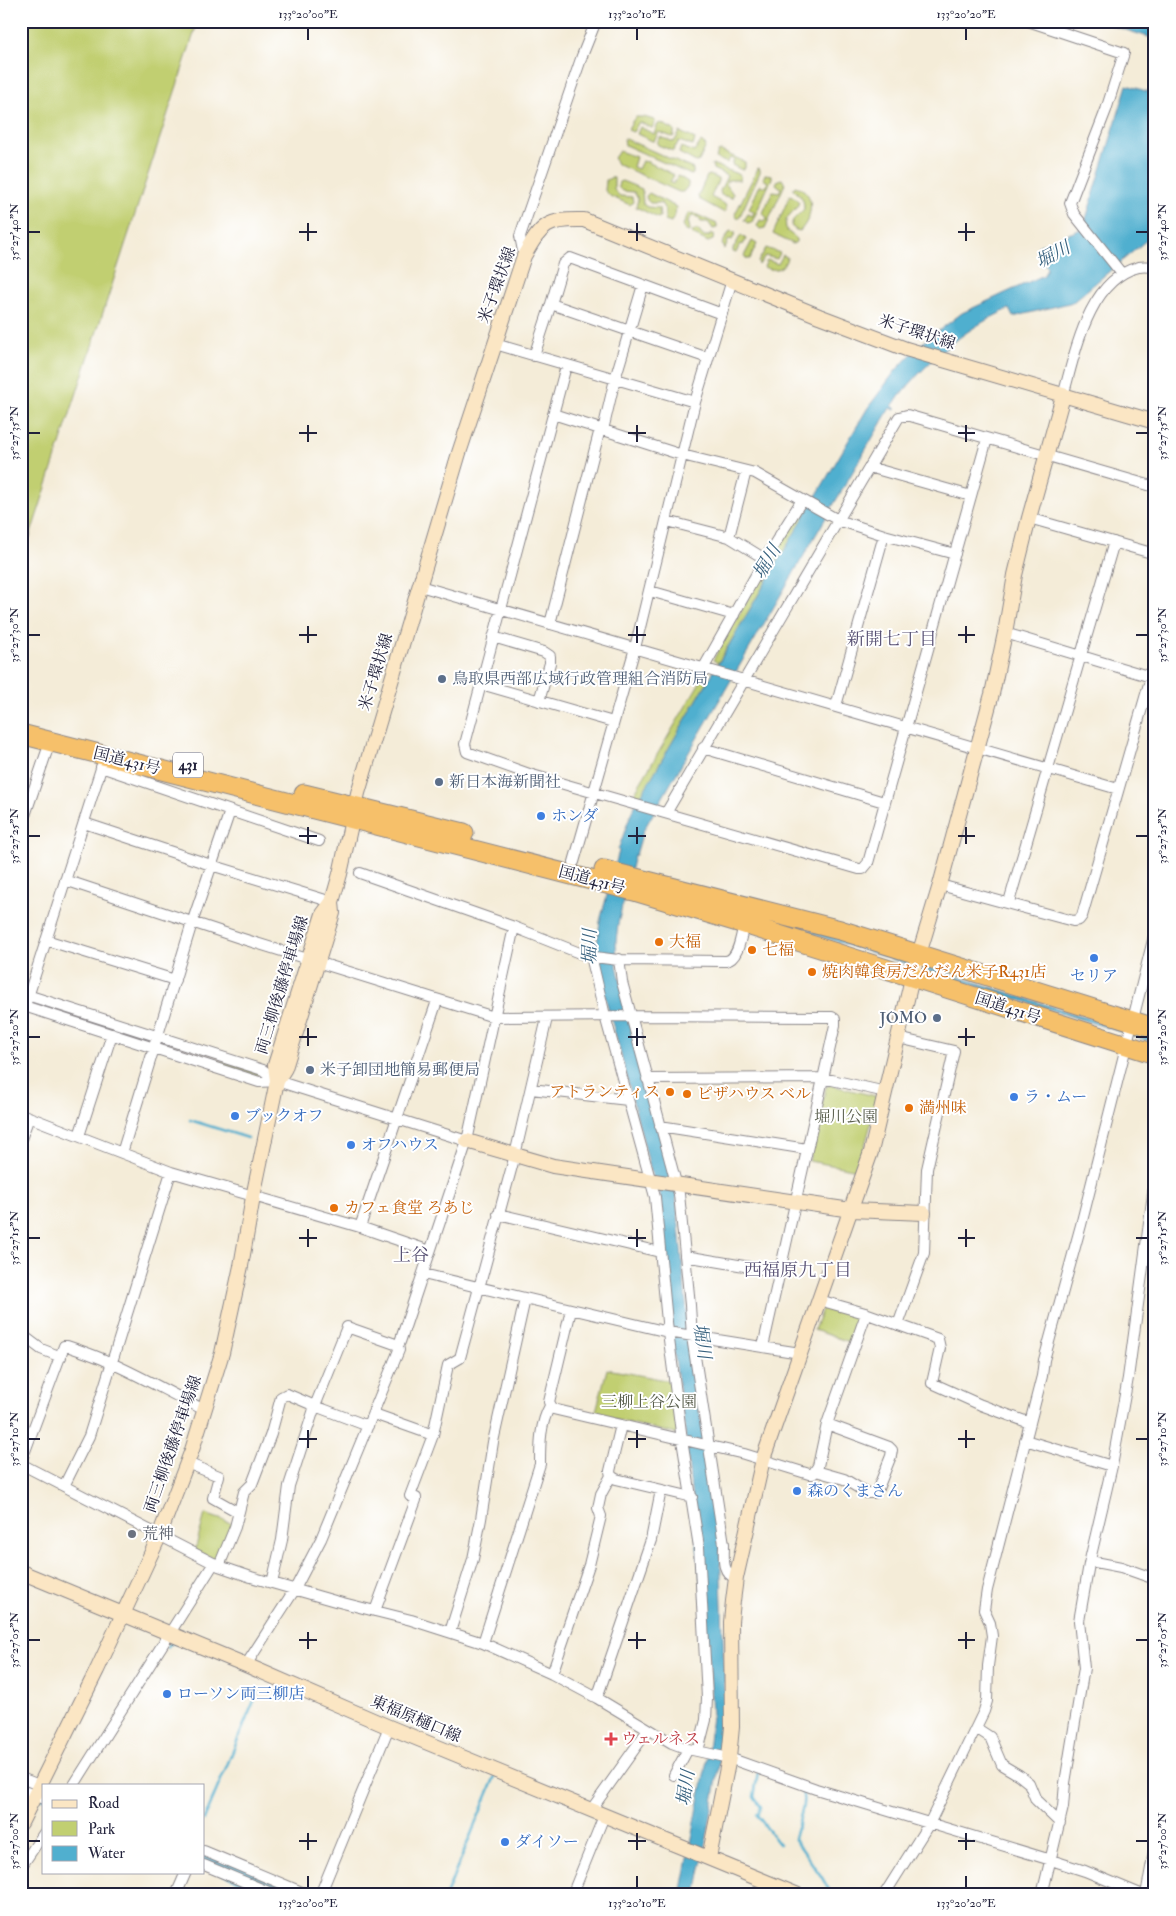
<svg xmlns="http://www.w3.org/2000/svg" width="1176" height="1916" font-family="'IM FELL Double Pica','Noto Serif JP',serif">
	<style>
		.green { fill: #c1cf71; stroke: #727856 }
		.water { fill: #50afcf; stroke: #396885 }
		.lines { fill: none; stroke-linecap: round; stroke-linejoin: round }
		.stream { stroke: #50afcf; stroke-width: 2.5 }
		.river { stroke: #50afcf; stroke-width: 16 }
		.street-casing { stroke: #8b878a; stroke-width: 12 }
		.secondary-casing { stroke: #8b878a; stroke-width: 16 }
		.highway-casing { stroke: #8b878a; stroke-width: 21 }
		.street { stroke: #fff; stroke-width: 10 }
		.secondary { stroke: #fbe6c4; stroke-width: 14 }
		.highway { stroke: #f6c06b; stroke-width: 19 }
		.ticks { fill: none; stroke: #22223b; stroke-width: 2 }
		.service-dot { fill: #5c6f8a; stroke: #fff; stroke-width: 2 }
		.shop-dot { fill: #3f7fe0; stroke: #fff; stroke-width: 2 }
		.food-dot { fill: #e8710a; stroke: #fff; stroke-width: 2 }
		.worship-dot { fill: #6b7280; stroke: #fff; stroke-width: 2 }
		.health-dot { fill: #e0444e; stroke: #fff; stroke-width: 2 }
		.labels { text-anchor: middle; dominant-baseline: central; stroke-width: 4; stroke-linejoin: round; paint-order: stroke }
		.shield { fill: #fff; stroke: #646476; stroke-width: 1 }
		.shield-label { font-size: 15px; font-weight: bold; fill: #22223b }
		.street-label { font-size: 16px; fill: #22223b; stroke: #fff }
		.service-label { font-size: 16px; fill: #4e5e75; stroke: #fff; text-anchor: start }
		.shop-label { font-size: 16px; fill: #366cbe; stroke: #fff; text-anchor: start }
		.food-label { font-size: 16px; fill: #c56008; stroke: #fff; text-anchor: start }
		.park-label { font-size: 16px; fill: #5a5f4e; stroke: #fff }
		.worship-label { font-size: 16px; fill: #5b616d; stroke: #fff; text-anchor: start }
		.health-label { font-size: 16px; fill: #be3a42; stroke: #fff; text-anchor: start }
		.water-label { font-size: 18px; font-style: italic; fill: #37617e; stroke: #fff }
		.neighbourhood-label { font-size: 18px; fill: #585174; stroke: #fff }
		.neatline { fill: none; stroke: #22223b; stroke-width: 2 }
		.ticks-label { font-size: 12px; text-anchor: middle; fill: #22223b }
	</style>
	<rect width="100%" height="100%" fill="#fff"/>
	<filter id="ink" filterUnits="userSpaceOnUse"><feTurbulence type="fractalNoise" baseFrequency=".02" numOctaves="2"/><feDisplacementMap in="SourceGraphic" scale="10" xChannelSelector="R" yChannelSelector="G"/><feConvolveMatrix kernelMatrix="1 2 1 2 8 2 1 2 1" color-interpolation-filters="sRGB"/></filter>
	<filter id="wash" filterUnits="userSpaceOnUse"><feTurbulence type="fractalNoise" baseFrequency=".0096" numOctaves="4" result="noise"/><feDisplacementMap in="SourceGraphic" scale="20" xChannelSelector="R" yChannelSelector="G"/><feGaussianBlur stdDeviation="1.12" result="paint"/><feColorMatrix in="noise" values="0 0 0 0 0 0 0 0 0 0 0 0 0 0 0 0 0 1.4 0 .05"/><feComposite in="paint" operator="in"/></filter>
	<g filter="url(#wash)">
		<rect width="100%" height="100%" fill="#f4ecd8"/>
		<path class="green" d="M21,21H198L21,564Z
			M636,117H644L654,120L655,122L652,128L639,122L633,132L628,130L633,120Z
			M661,123L674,130V136L672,137L659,132L654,141H652L637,134L640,127L654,134L658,124Z
			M680,132L695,139L693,146L679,141L673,151L658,145L657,143L660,137L674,142Z
			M624,139H626L693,169V174L691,175L625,145Z
			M701,142L706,146L699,161L696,162L679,153L681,147L694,152Z
			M619,151L636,157L633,167L638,169L642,161L648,162L674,175L670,182L673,184L678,176L688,182V186L683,192H679L617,164L614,158Z
			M721,151L745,162V168L742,170L732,165L734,160L730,158L727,163L716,158L718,152Z
			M712,164L740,175V180H728L726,184L733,194L732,198L721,195L720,191L727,176L713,169Z
			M758,168L760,169V172L740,216L737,218L735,214Z
			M765,174L772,175V178L752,222L747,223L744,220L748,214L752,216L754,212L749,209L760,185L766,187L768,182L763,179Z
			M710,175L718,179V181L711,197L726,205V211L723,212L699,199L698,196L707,176Z
			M613,177L614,178V190L620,196L632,197L633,202L630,205L610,196L605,191L606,180Z
			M782,179L785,184L765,228L760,229L757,226L760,220L765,221L767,218L763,213L773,191L779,192L781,188L776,184L778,180Z
			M622,181L642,189L643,204L647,207L659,208L660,217L658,218L636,207L638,199L634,192L622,191L618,187L619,182Z
			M795,186C817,192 813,217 800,231L796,230L791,226L793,220L804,209C804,198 801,196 793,189Z
			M649,193L676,207L675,215L671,222L665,220V210L661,203H650L647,200L646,196Z
			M790,195L794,197L799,202C795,214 781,216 787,231L796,238V242L793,244L773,234Z
			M693,213L717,224V228L713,229L708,222H701L698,217L692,216L688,221L690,229L689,232L686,231L683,225L688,214Z
			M698,230L703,236H709L711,233L715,235L713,240L708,242L692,234L693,231Z
			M730,231L735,232V234L732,240L729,239L725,249L722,244Z
			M741,235L746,239L743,245L740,244L736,253L733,252V249Z
			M752,241L757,244L750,259H747L744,256Z
			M766,248L780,253L777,259L765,256L759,265L758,262Z
			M783,255L787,257C785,269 774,272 764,267L767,260L778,264Z
			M806,507L809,509L718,663L713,660L800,509Z
			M703,677L709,679L638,801L631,799Z
			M41,1004L143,1037V1038L39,1006Z
			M169,1045L258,1073L259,1074L255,1075L172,1049L169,1047Z
			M830,1085L875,1096L878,1099L858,1170L809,1161L826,1087Z
			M827,1306L858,1315L860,1320L852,1343L814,1330L822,1309Z
			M607,1369L671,1381L679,1431L676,1434L595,1415Z
			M205,1514L234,1524L220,1561L195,1550Z"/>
		<path class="water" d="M1097,21H1155V39Z
			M1127,85L1155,94V233L1073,302L1013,317L1009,309C962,329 923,365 892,406L895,408V410L890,408L643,831L636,855H634L618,924L616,942L617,965L637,1055L676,1194L690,1346L720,1547L726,1723L709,1827L696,1895H681L707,1760L712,1716L710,1674L684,1422L670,1323L660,1193L656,1191L623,1062L595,960L600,921L619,851L618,850L632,811L867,409L896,370L920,345L962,313L1044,275L1047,268L1038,246L1079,230L1085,222Z
			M764,920L821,933L1155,1039V1043L818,936L811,934L805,937L803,936L807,932Z"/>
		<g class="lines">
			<path class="stream" d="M190,1120L248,1138
				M167,1647L171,1643H176
				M758,1772L754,1797L761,1807L757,1815L779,1844
				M800,1789C809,1798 797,1826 794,1838L821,1876L832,1895
				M204,1820L259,1689
				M446,1895L495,1776"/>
			<path class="river" d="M21,1784L44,1792
				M204,1859L290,1895"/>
		</g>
	</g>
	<g filter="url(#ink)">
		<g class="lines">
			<defs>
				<path id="street" d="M1028,21L1124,53L1106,110L1070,203L1074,214L1122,274
					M524,256L520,236L582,56L596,21
					M551,304L563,264L570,258L722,314
					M495,344L695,402
					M534,356L551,304L708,358
					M566,366L465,744L467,752L529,774L859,869H863L868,863L987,439
					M1063,396C1075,354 1088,279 1139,267C1144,266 1150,267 1155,267
					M553,414L682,455L755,473L838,520L884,535L955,554
					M603,430L615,379L643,285
					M869,467L971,496
					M1029,518L1155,554
					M667,521L729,537L765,559
					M729,537L746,471
					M420,586L1118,789
					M650,591L734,615
					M550,624L600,429
					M1005,633L1151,677
					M493,637L544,652L550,656V663L539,701
					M703,669L765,559L802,500
					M481,684L613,722
					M836,706L884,535
					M703,748L884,802
					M101,767L319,841
					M666,813L899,417L907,415L1155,487
					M84,823L211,865L332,902
					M21,827L50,742
					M574,862L635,648L695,402L732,280
					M360,873L514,927
					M65,880L243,939L494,1017L628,1016L832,1017L835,1019V1025L763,1347
					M940,885L1073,921L1079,920L1082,916L1155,663
					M1009,902L1114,542
					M46,940L175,980
					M591,956L605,1016L655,1197L668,1332L682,1440L699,1547L707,1698L706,1720L698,1751
					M619,959L622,982L679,1194L690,1305L692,1337L724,1544C724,1558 721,1573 736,1578
					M21,993L263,1070L277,1081
					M27,1000L105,756
					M21,1005L259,1082L277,1081L467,1141
					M647,1079L823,1078L886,1092
					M531,1089L628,1100
					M21,1114L171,1172L360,1227L430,1251
					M660,1126L807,1149
					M79,1136L112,1034
					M21,1139L29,1117
					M122,1153L192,923L230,811
					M498,1214L660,1252
					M360,1227L437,1001
					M685,1256L780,1272
					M423,1274L668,1332L800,1353
					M819,1300L865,1313L938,1339L940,1348L932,1383L981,1405L1030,1423
					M571,1310L549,1402L553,1409L744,1454L809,1474H813L818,1466L827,1424L866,1314
					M898,1325L924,1253L927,1169L954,1051L898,1038
					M21,1334L41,1349L61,1357
					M374,1414L433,1435L448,1365L460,1358L515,1155L547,1018
					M621,1425L610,1471L611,1476L616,1479L692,1497
					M1025,1440L1112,1466
					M21,1462L64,1346H67C82,1351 97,1356 111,1363C143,1377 173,1395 205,1410
					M187,1463L219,1476L213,1498L238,1512
					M21,1464L219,1566L251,1577L335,1601L411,1620L483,1643L552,1674L597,1698L672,1743L688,1749L729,1758L816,1789L1051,1860L1085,1871L1143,1895
					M816,1471L844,1479L867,1493H875L877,1491L891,1456L892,1450L889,1447L827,1424
					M64,1486L89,1436L171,1172
					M1090,1561L1121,1567L1155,1579
					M219,1566L235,1527L244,1492L252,1484L271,1434L281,1397L287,1394L315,1406L347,1327L398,1345L400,1342L467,1141L514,927L587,956L618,960L726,961C739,959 741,935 744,924
					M272,1583L282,1540L289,1486L315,1406L368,1426
					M375,1611L416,1500V1498L410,1496L433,1435
					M450,1632L473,1559L481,1519L493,1442L525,1299
					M483,1643L540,1464C540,1443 540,1424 550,1406
					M246,1665L295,1589L321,1539L399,1350L398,1345
					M552,1674L589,1565L601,1516L598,1508L601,1494L611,1476
					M597,1698L651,1540L661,1490
					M976,1728L990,1737L1002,1765L1019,1775L1029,1783L1036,1800L1060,1823
					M674,1775L688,1749
					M21,1778L44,1787
					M74,1785L214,1563
					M21,1790L44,1799
					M591,1810L648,1730
					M204,1851L309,1895
					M204,1865L276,1895
					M21,1867L44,1833
					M176,1895L186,1872
					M320,1895L389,1727
					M572,1895L604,1816
					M884,1895L930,1822L984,1711L987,1701L988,1666L992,1636L990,1623L984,1610L987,1590L1042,1376L1044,1360L1081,1225L1155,932
					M1042,1895L1063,1807L1065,1783L1084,1668L1079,1621L1089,1564L1112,1466L1128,1378L1155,1179
					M1146,1895L1155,1846"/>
				<path id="secondary" d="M277,1081L285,1068L333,913L332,902
					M467,1141L553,1166L851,1210L924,1213
					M21,1572L246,1665L389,1727L798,1895
					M21,1823L97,1670L157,1541L192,1450L222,1353L241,1266L253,1197L277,1081L275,1065L323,914L332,902L340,874L358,793L459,453L524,256C542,224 547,219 584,220L819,316L906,349L1155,422
					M709,1858L729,1758L732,1727L731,1622L733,1601L736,1578L763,1459L871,1152L913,974L940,885L992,694L1005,633L1015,575L1029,518L1063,396"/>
				<path id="highway" d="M21,734L634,891L744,924L1155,1054
					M304,794L464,833
					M604,870L840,930L1155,1028"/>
			</defs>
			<use href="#street" class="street-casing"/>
			<use href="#secondary" class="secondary-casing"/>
			<use href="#highway" class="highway-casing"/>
			<use href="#street" class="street"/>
			<use href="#secondary" class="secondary"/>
			<use href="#highway" class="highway"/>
		</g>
	</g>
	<path class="ticks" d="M308,28V40M637,28V40M966,28V40M308,223V241M637,223V241M966,223V241M28,232H40M299,232H317M628,232H646M958,232H975M1136,232H1148M308,425V442M637,425V442M966,425V442M28,433H40M299,433H317M628,433H646M958,433H975M1136,433H1148M308,626V643M637,626V643M966,626V643M28,635H40M299,635H317M628,635H646M958,635H975M1136,635H1148M308,827V844M637,827V844M966,827V844M28,836H40M299,836H317M628,836H646M958,836H975M1136,836H1148M308,1028V1046M637,1028V1046M966,1028V1046M28,1037H40M299,1037H317M628,1037H646M958,1037H975M1136,1037H1148M308,1229V1247M637,1229V1247M966,1229V1247M28,1238H40M299,1238H317M628,1238H646M958,1238H975M1136,1238H1148M308,1430V1448M637,1430V1448M966,1430V1448M28,1439H40M299,1439H317M628,1439H646M958,1439H975M1136,1439H1148M308,1632V1649M637,1632V1649M966,1632V1649M28,1640H40M299,1640H317M628,1640H646M958,1640H975M1136,1640H1148M308,1833V1850M637,1833V1850M966,1833V1850M28,1841H40M299,1841H317M628,1841H646M958,1841H975M1136,1841H1148M308,1876V1888M637,1876V1888M966,1876V1888"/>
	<g class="service-dot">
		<circle cx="442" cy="679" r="5"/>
		<circle cx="439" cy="782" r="5"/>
		<circle cx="937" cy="1018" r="5"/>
		<circle cx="310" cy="1070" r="5"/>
	</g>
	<g class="shop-dot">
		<circle cx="541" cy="816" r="5"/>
		<circle cx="1094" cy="958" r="5"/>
		<circle cx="1014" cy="1097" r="5"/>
		<circle cx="235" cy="1116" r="5"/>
		<circle cx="351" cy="1145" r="5"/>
		<circle cx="797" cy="1491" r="5"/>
		<circle cx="167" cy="1694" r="5"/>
		<circle cx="505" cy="1842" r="5"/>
	</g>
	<g class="food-dot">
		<circle cx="659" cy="942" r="5"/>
		<circle cx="752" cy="950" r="5"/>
		<circle cx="812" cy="972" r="5"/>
		<circle cx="670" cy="1092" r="5"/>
		<circle cx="687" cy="1094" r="5"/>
		<circle cx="909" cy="1108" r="5"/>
		<circle cx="334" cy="1208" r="5"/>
	</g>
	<circle class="worship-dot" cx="132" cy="1534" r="5"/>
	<path class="health-dot" d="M608.5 1731.5h5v5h5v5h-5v5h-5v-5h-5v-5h5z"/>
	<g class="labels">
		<rect class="shield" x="173" y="752.5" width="30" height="25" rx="4"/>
		<g class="shield-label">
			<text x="188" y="765">431</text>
		</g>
		<g class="street-label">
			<text transform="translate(497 285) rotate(-70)">米子環状線</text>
			<text transform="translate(917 332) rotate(18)">米子環状線</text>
			<text transform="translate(376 672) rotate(-73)">米子環状線</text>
			<text transform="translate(127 761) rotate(14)">国道431号</text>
			<text transform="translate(592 880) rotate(15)">国道431号</text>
			<text transform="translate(282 985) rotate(-73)">両三柳後藤停車場線</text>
			<text transform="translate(1008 1008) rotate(18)">国道431号</text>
			<text transform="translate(173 1444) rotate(-71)">両三柳後藤停車場線</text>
			<text transform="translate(416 1719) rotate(23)">東福原樋口線</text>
		</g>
		<g class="service-label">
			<text x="452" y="679">鳥取県西部広域行政管理組合消防局</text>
			<text x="449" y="782">新日本海新聞社</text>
			<text x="927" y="1018" text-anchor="end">JOMO</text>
			<text x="320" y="1070">米子卸団地簡易郵便局</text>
		</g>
		<g class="shop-label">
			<text x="551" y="816">ホンダ</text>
			<text x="1094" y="976" text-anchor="middle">セリア</text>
			<text x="1024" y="1097">ラ・ムー</text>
			<text x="245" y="1116">ブックオフ</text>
			<text x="361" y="1145">オフハウス</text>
			<text x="807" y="1491">森のくまさん</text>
			<text x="177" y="1694">ローソン両三柳店</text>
			<text x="515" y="1842">ダイソー</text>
		</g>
		<g class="food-label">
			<text x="669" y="942">大福</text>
			<text x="762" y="950">七福</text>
			<text x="822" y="972">焼肉韓食房だんだん米子R431店</text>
			<text x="660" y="1092" text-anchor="end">アトランティス</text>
			<text x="697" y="1094">ピザハウス ベル</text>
			<text x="919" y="1108">満州味</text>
			<text x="344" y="1208">カフェ食堂 ろあじ</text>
		</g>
		<g class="park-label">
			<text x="846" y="1117">堀川公園</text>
			<text x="649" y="1402">三柳上谷公園</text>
		</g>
		<g class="worship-label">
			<text x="142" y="1534">荒神</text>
		</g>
		<g class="health-label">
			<text x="621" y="1739">ウェルネス</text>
		</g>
		<g class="water-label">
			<text transform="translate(1053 255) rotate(-28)">堀川</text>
			<text transform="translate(767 562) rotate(-59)">堀川</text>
			<text transform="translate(590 947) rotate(-89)">堀川</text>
			<text transform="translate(702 1341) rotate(82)">堀川</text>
			<text transform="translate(686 1788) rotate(-82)">堀川</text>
		</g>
		<g class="neighbourhood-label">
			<text x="892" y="639">新開七丁目</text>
			<text x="411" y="1255">上谷</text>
			<text x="798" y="1270">西福原九丁目</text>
		</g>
	</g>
	<rect width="1176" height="1916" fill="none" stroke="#fff" stroke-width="55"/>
	<rect x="42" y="1784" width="162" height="90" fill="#ffffff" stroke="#a7a7b1"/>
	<rect x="52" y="1800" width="25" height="8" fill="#fbe6c4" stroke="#a7a7b1"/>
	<text x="88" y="1808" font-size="15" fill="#22223b">Road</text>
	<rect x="52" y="1821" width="25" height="15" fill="#c1cf71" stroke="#a7a7b1"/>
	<text x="88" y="1834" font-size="15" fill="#22223b">Park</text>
	<rect x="52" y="1846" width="25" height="15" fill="#50afcf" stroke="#a7a7b1"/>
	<text x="88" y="1858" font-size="15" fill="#22223b">Water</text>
	<rect x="28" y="28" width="1120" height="1860" class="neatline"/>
	<g class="ticks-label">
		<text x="308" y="18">133°20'00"E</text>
		<text x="637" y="18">133°20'10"E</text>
		<text x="966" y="18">133°20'20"E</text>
		<text transform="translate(14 232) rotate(-90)" y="4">35°27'40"N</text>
		<text transform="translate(1162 232) rotate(-90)" y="4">35°27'40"N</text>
		<text transform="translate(14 433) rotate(-90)" y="4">35°27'35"N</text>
		<text transform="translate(1162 433) rotate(-90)" y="4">35°27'35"N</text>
		<text transform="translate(14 635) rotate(-90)" y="4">35°27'30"N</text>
		<text transform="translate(1162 635) rotate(-90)" y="4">35°27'30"N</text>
		<text transform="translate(14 836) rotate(-90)" y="4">35°27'25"N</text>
		<text transform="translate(1162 836) rotate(-90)" y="4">35°27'25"N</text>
		<text transform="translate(14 1037) rotate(-90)" y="4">35°27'20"N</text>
		<text transform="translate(1162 1037) rotate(-90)" y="4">35°27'20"N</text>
		<text transform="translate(14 1238) rotate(-90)" y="4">35°27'15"N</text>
		<text transform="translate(1162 1238) rotate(-90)" y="4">35°27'15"N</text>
		<text transform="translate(14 1439) rotate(-90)" y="4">35°27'10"N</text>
		<text transform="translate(1162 1439) rotate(-90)" y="4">35°27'10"N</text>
		<text transform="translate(14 1640) rotate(-90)" y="4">35°27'05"N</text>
		<text transform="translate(1162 1640) rotate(-90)" y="4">35°27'05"N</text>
		<text transform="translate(14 1841) rotate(-90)" y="4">35°27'00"N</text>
		<text transform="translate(1162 1841) rotate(-90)" y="4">35°27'00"N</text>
		<text x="308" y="1907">133°20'00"E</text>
		<text x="637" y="1907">133°20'10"E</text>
		<text x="966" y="1907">133°20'20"E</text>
	</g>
</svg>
